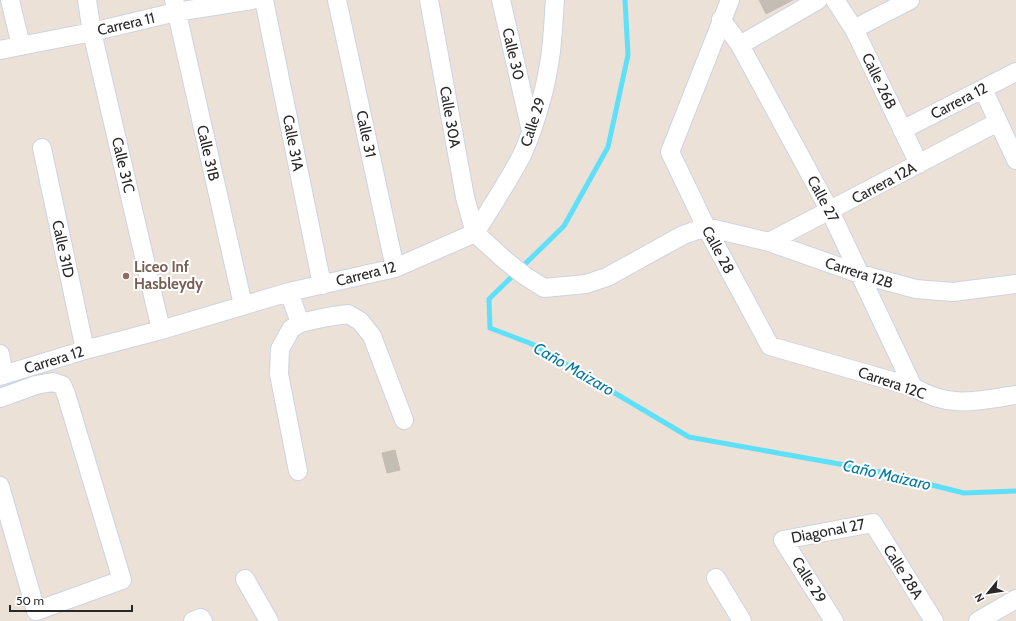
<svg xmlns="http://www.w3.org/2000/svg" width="1016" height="621" font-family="Cabin,sans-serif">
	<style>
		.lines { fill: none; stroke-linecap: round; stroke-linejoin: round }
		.stream { stroke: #5edffa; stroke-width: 5 }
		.building { fill: #c3bdb4; stroke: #c7bdb1 }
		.minor-casing { stroke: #ccd3e3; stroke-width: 20 }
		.minor { stroke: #fff; stroke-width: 18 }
		.education-dot { fill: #8d6e63; stroke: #fff; stroke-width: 1.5 }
		.labels { text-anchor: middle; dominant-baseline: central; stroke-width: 4; stroke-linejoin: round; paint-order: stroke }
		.street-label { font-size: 15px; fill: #282828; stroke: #fff }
		.education-label { font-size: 15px; font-weight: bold; fill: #785e54; stroke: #fff; text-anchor: start }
		.water-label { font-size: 16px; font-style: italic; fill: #0079a3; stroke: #fff }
	</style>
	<rect width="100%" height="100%" fill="#ece1d7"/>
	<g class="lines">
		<path class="stream" d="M625,0L628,55L608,147L564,226L489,299L490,328L532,344L689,437L867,469L964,493L1016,491"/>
	</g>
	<path class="building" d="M759,0H793L766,14Z
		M395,450L400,470L387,473L382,453Z"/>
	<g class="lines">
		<defs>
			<path id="minor" d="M10,0L21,46
				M87,0L92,32L161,330
				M174,0L243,305
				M264,0L322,285
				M337,0L395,268
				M429,0L465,197L475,233L506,261L525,276L544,288L586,284L607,277L683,235L706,227L769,242L860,274L916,289L953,292L1016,284
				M501,0L531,131
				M730,0L670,152L706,227L770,346L913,387C951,409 975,401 1016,395
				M835,0L854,29L919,164
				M721,19L740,45L830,211L913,387
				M854,29L910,0
				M740,45L818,0
				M0,50L92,32L176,12L252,0
				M983,89L1016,160
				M902,130L1016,72
				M42,148L85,350
				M475,233C491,208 507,183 521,157C532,134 544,95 548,70C553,47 553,23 555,0
				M769,242L998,122
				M289,292L300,323L291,329L280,349L279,374L298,471
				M300,323L327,317L348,314L360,321L372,336L404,420
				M0,354L4,375
				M0,376L85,350L161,330L289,292L395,268L475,233
				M0,398L36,385L53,382L62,385L66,394L122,580L36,611L0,486
				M716,578L742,621
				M245,579L269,621
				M193,621L201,618L203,621
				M834,621L783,540L873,523L934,621
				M978,621L1016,599"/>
		</defs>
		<use href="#minor" class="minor-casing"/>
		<use href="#minor" class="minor"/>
	</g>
	<circle class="education-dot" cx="126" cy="276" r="4"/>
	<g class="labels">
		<g class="street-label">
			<text transform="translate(126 24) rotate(-13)">Carrera 11</text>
			<text transform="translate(513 54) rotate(77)">Calle 30</text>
			<text transform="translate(879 81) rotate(64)">Calle 26B</text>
			<text transform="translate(959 101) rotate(-27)">Carrera 12</text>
			<text transform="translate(450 117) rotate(80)">Calle 30A</text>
			<text transform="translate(533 122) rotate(-72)">Calle 29</text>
			<text transform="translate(366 134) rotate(78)">Calle 31</text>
			<text transform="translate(293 143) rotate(79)">Calle 31A</text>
			<text transform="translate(208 153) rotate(77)">Calle 31B</text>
			<text transform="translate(123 165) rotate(77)">Calle 31C</text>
			<text transform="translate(884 183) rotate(-28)">Carrera 12A</text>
			<text transform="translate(823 199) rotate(62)">Calle 27</text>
			<text transform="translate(63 249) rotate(78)">Calle 31D</text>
			<text transform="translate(718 250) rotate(62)">Calle 28</text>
			<text transform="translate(859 273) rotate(18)">Carrera 12B</text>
			<text transform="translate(366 274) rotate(-14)">Carrera 12</text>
			<text transform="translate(54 360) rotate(-17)">Carrera 12</text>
			<text transform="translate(892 383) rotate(19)">Carrera 12C</text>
			<text transform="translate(828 531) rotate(-11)">Diagonal 27</text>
			<text transform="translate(903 572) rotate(58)">Calle 28A</text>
			<text transform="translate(809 580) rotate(58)">Calle 29</text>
		</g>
		<g class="education-label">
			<text x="134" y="267">Liceo Inf<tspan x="134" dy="17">Hasbleydy</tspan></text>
		</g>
		<g class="water-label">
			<text transform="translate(574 369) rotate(30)">Caño Maizaro</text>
			<text transform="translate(887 475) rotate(13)">Caño Maizaro</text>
		</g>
	</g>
	<g transform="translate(988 593) rotate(240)" stroke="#ffffff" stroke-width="3" paint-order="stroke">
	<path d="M0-3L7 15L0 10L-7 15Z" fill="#282828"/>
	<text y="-6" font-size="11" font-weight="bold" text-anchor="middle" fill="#282828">N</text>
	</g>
	<path d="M10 605v6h122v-6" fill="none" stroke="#282828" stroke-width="2"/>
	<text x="16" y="605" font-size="12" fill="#282828" stroke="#ffffff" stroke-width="3" paint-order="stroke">50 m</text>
</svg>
